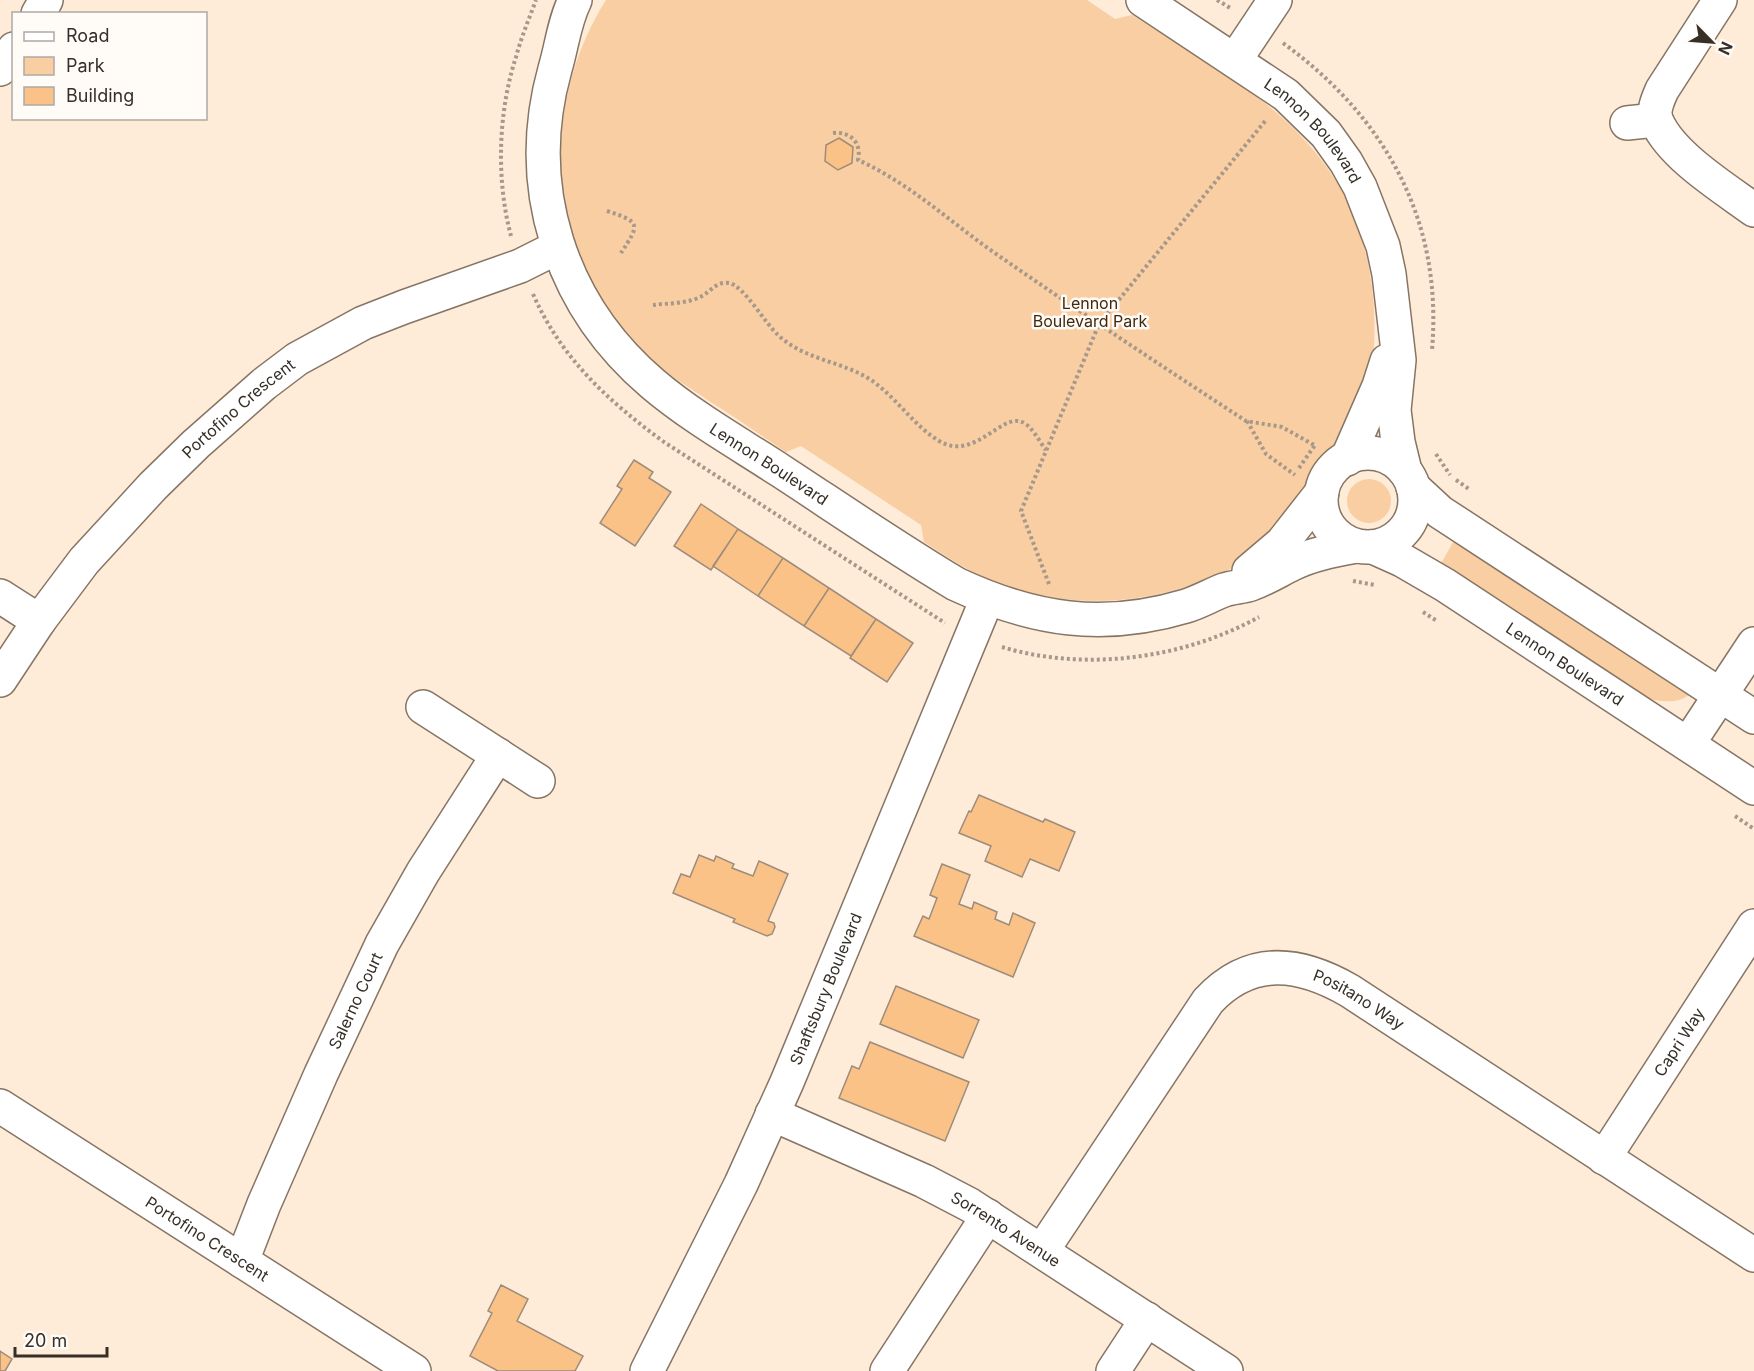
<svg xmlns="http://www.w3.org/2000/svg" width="1754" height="1371" font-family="Inter,sans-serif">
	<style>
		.green { fill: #f9cea2 }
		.building { fill: #fbc287; stroke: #9e8c7b; stroke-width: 1.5 }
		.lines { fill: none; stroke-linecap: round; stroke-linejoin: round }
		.minor-casing { stroke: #867564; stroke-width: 36 }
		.path { stroke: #a6988a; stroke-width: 4; stroke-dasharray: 3 3; stroke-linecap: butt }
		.minor { stroke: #fff; stroke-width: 33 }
		.labels { text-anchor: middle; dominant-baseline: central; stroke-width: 5; stroke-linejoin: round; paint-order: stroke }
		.street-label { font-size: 16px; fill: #362f27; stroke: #fffbf7 }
		.park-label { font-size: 16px; fill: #40290e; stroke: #fffbf7 }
	</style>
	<rect width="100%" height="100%" fill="#feebd8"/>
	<path class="green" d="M606,0H1087L1115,19L1132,15C1207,63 1288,104 1336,181C1366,230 1377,288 1374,345C1373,358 1372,374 1367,386C1363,399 1342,440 1334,451C1329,456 1324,460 1320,466C1305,488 1290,508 1274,529C1268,537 1262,547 1255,553C1232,571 1202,583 1175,590C1107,609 1036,603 973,572C956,563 940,552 924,542L921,525L801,446L786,452C759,434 733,416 706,399C690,388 672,377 657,365C549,272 532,118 606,0Z
		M1347 501a22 22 0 1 1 44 0a22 22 0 1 1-44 0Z
		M1456,537L1689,692V695C1676,705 1656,701 1642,697L1439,567Z"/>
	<path class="building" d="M839,138L853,147L852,163L838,170L825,161L826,145Z
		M634,460L653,472L649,478L671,492L635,546L600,523L622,489L617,486Z
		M701,504L738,529L711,570L674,546Z
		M738,529L783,558L758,596L713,566Z
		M783,558L829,588L804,626L758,596Z
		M829,588L876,619L851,656L804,626Z
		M876,619L913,643L887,682L850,658Z
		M979,795L1043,822L1045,819L1075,832L1059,871L1030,859L1022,877L985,861L991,846L959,833L969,811L971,812Z
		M699,855L714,861L716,856L734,864L732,868L753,876L759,861L788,874L768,921L774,923L775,927L772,934L767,936L733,922L735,919L673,893L681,874L690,877Z
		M942,864L970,875L959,904L972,909L974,902L997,912L995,919L1009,925L1013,913L1035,923L1013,977L914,936L923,916L929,919L937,898L930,895Z
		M896,986L979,1020L963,1058L880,1024Z
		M870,1042L969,1082L945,1141L839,1098L852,1066L859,1069Z
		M501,1285L528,1299L517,1321L583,1356L575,1371H498L470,1356L492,1313L488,1311Z
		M0,1351L12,1359L5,1371H0Z"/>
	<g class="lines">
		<defs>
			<g id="minor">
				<path id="s1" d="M575,0C564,22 562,46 555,69C522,187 560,305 653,384C692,417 738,443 781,471C839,509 896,548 956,584C1033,620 1103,631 1186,606C1199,602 1211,595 1224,590C1233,587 1242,587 1251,584C1265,579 1278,571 1292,564C1312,554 1335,550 1357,546"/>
				<path id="s2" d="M1143,0L1286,95L1326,134L1346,162L1360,187L1383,246L1389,274L1399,360L1394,410L1398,442L1405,471"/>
				<path d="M1720,0L1662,90C1658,99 1652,112 1657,122C1672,156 1724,188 1754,210"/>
				<path d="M38,14L46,0"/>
				<path d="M1235,60L1275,0"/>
				<path d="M0,69L14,49"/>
				<path d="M1627,123L1656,120"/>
				<circle cx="1368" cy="500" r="47"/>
				<path d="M1347,459L1379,386L1387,361"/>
				<path d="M1413,487L1440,512L1754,717"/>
				<path id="s3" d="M1373,547L1402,560L1445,585L1754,788"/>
				<path d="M1249,571L1282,543L1322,492"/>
				<path d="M0,596L39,621"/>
				<path id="s4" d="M0,680L39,621L84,561L153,486L196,444L264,384L297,359L363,323L404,307L520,266L558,247"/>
				<path d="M423,707L538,781"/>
				<path d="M1688,744L1754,644"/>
				<path id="s5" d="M0,1106L414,1371"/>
				<path id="s6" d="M772,1114L924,1181L970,1205L1226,1371"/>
				<path id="s7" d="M1604,1158L1754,926"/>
				<path id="s8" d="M1042,1251L1208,1001C1251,955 1300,962 1350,991L1754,1255"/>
				<path id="s9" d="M242,1261L264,1204L321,1074L382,944L423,872L498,755"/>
				<path id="s10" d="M647,1371L741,1184L787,1082L987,599"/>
				<path d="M887,1371L988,1216"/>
				<path d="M1113,1371L1147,1319"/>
			</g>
		</defs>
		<use href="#minor" class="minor-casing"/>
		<path class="path" d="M1217,0L1232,9
			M1283,43C1386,118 1443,221 1432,350
			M833,133C850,131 862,143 858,160C907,182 946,218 989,249C1074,308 1160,365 1246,421L1282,427L1314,445
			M607,211C641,222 640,224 621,253
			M511,236C496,180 498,112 516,57C521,38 529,19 536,0
			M533,294C561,358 608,401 664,442L945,623
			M653,305C668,303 688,304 702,296C711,291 717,281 729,283C743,285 765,323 778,335C804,360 842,361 871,380C896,397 913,425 939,441C974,462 1001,413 1022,422C1032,426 1039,441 1046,450
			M1247,421L1266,454L1295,475
			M1436,454L1450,475
			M1299,468L1315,445
			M1456,480L1469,489
			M1353,581L1375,585
			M1049,584L1021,511L1099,324L1266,120
			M1423,612L1437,621
			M1002,647C1085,672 1183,659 1259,617
			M1735,816L1754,829"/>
		<use href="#minor" class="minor"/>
	</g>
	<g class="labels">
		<g class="street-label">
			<text stroke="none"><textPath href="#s2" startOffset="216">Lennon Boulevard</textPath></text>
			<text stroke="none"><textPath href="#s4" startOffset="363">Portofino Crescent</textPath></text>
			<text stroke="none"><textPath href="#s1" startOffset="562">Lennon Boulevard</textPath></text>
			<text stroke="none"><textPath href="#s3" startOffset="225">Lennon Boulevard</textPath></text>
			<text stroke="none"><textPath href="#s10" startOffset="422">Shaftsbury Boulevard</textPath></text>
			<text stroke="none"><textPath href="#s9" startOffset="284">Salerno Court</textPath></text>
			<text stroke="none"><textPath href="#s8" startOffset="468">Positano Way</textPath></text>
			<text stroke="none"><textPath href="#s7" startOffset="138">Capri Way</textPath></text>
			<text stroke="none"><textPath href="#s6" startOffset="261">Sorrento Avenue</textPath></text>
			<text stroke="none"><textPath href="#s5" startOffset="246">Portofino Crescent</textPath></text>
		</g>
		<g class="park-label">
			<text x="1090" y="303">Lennon<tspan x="1090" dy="18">Boulevard Park</tspan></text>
		</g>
	</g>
	<rect x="12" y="12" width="195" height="108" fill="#fffbf7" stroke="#afa9a4" stroke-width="1.5"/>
	<rect x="24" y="32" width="30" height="9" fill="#ffffff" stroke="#afa9a4" stroke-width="1.5"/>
	<text x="66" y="42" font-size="18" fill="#362f27">Road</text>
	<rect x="24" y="57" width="30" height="18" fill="#f9cea2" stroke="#afa9a4" stroke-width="1.5"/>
	<text x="66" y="72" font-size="18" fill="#362f27">Park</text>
	<rect x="24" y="87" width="30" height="18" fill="#fbc287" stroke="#afa9a4" stroke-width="1.5"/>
	<text x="66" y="102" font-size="18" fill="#362f27">Building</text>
	<g transform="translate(1712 42) rotate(115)" stroke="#fffbf7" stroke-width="4.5" paint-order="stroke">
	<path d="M0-4.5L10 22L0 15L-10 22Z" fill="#362f27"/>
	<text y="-9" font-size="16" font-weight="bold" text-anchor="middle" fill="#362f27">N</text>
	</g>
	<path d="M15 1347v9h92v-9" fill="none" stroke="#362f27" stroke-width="3"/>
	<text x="24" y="1347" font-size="18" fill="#362f27" stroke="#fffbf7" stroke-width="4.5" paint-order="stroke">20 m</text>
</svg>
